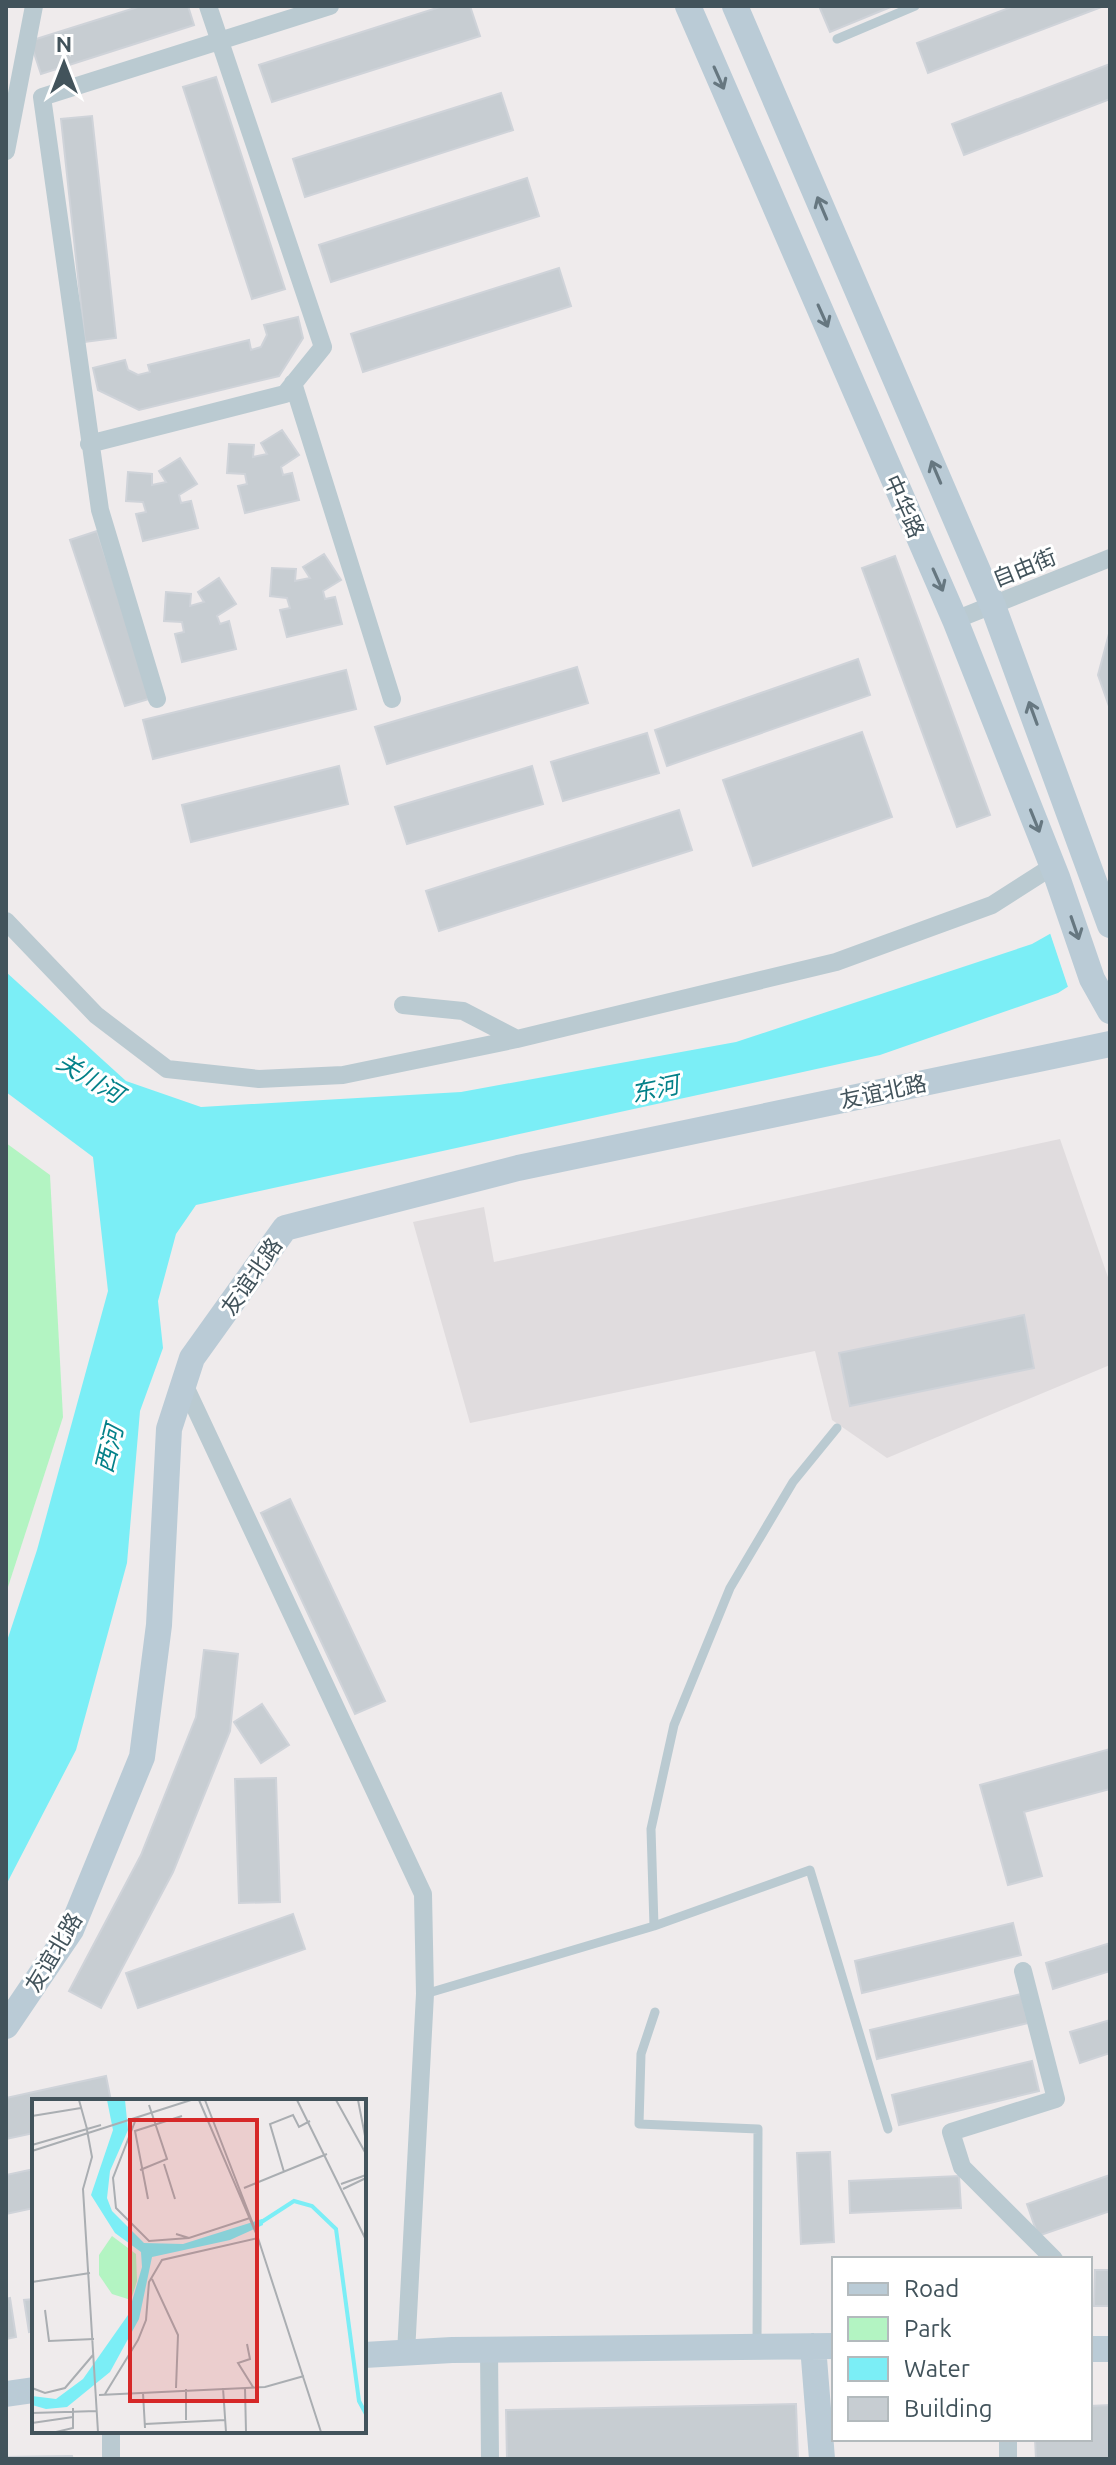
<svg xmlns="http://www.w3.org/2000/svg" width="1116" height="2465" font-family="Ubuntu,'Noto Sans SC',sans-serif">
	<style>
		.education { fill: #e0dcde }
		.green { fill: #b3f4c2 }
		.water { fill: #7beef6 }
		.pier { fill: #efebec }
		.building { fill: #c7cdd2; stroke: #cfd3d9; stroke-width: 2 }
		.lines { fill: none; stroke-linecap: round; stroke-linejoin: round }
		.lane { stroke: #bacad1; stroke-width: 9 }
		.street { stroke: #bacad1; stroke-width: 18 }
		.secondary { stroke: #bacbd6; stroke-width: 26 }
		.oneway { stroke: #667780 }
		.labels { text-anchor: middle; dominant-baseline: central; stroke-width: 6; stroke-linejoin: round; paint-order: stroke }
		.street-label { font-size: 22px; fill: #42535b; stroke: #fff }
		.water-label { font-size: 24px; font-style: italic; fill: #048189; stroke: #fff }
		.inset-river { fill: none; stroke: #7beef6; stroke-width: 4 }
		.inset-road { fill: none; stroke: #aaaeb2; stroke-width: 2 }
		.view { fill: #d62828; fill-opacity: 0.15; stroke: #d62828; stroke-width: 4 }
		.inset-edge { fill: none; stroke: #42535b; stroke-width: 4 }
	</style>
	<rect width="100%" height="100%" fill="#efebec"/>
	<path class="education" d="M1060,1139L1110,1283V1365L887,1458L832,1420L815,1351L470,1423L413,1222L484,1207L494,1262Z"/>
	<path class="green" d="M6,1143L50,1175L63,1417L8,1587H6Z"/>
	<path class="water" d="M1110,900V960L1058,993L880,1055L196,1205L176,1234L158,1301L163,1348L140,1411L127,1563L76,1750L6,1885V1644L37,1550L108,1291L93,1157L6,1092V972L126,1081L201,1107L461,1092L736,1042L1032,944Z"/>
	<path class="pier" d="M1110,896V965L1069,990L1049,930Z"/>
	<path class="building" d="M141,6H188L194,25L41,74L30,41Z
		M443,6H470L480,36L272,102L259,65Z
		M819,6H893L830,32Z
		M1014,6H1104L928,73L917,43Z
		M1110,64V99L964,155L952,124Z
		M216,77L285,289L252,299L183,87Z
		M501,93L513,130L305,197L293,159Z
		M92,116L116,338L85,342L61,119Z
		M527,178L539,216L331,282L319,245Z
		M559,268L571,306L363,372L351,334Z
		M298,317L303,338L279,376L139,410L98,390L93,368L125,360L128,370L138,375L150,372L148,365L249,340L251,350L261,347L267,335L264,325Z
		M282,430L299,455L281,467L283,475L292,473L299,500L245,513L238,486L247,484L245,474L227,473L229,444L254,445L253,457L267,454L261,443Z
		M180,458L197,484L179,495L181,503L191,501L198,528L143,541L136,514L146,512L143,502L126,501L128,472L152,474V485L166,482L159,471Z
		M97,531L152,698L125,706L70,540Z
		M324,554L341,580L323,591L325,599L335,597L342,624L287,637L280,610L290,608L287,598L270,596L272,568L296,569L295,581L310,578L303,567Z
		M895,556L990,815L957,827L862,568Z
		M219,578L236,604L217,616L220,624L229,621L236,649L182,662L175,634L184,632L182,622L164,621L166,592L191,594L190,606L204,602L198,592Z
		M1110,630V709L1098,675Z
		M858,659L870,695L667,766L655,730Z
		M577,667L588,703L387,764L375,727Z
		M346,670L356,709L153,759L143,720Z
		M862,732L892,817L753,866L723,780Z
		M647,733L659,773L563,801L551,762Z
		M339,766L348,804L191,842L182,805Z
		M532,766L543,804L407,844L395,807Z
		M679,810L692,850L439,931L426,891Z
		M1024,1315L1034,1368L850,1406L839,1353Z
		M290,1499L385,1701L355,1714L261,1513Z
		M204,1650L238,1654L230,1731L173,1872L101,2008L69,1991L141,1855L196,1717Z
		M262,1704L289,1745L261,1763L234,1722Z
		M1110,1749V1789L1024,1812L1042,1876L1008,1885L980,1785Z
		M276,1778L280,1902L239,1903L235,1779Z
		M293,1914L305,1949L138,2008L126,1973Z
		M1013,1923L1021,1955L862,1993L855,1961Z
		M1110,1943V1971L1053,1989L1046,1963Z
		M1021,1994L1028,2023L877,2059L870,2030Z
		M1110,2020V2053L1080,2063L1070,2032Z
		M1032,2061L1039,2091L899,2125L892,2095Z
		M106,2076L111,2101H34V2133L6,2139V2098Z
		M830,2152L834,2242L801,2244L797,2153Z
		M34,2169V2208L6,2214V2175Z
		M1110,2175V2211L1038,2236L1027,2204Z
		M959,2176L961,2208L850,2213L849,2181Z
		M1095,2270H1110V2306H1094Z
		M10,2298L16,2337L6,2339V2299Z
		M34,2299V2331L29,2332L24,2300Z
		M796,2404L798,2459H507L506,2410Z
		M1110,2405V2459H1036L1035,2439H1090V2406Z
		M72,2456L73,2459H6V2457Z"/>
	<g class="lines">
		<path class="lane" d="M837,39L915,6
			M654,1926L651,1829L674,1725L730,1588L793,1482L837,1428
			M425,1994L654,1926L810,1870L888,2129
			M655,2012L641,2054L639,2124L758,2129L757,2343"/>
		<path class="street" d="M6,151L34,6
			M293,383L392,699
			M89,444L285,394L323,347L208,6
			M955,620L1110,558
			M157,699L100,510L42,97L330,6
			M6,921L96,1015L167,1069L259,1079L343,1075L517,1039
			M403,1005L463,1011L517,1039L836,962L992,905L1053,866
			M184,1384L423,1894L425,1994L406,2353
			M1023,1971L1056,2099L951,2132L962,2167L1054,2259
			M489,2350L490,2459
			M111,2431V2459
			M1008,2439V2459"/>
		<path class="secondary" d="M688,6L955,620L1057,877L1092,979L1110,1011
			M735,6L993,606L1110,925
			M6,2026L71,1930L142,1757L159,1625L169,1429L192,1358L285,1228L518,1168L1110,1044
			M813,2346L822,2459
			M1090,2349H1110
			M364,2355L452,2350L834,2346
			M6,2394L34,2390"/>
	</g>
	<defs><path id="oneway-shaft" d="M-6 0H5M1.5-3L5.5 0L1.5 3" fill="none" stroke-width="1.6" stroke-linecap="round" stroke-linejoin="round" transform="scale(2)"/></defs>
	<g class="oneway">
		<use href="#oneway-shaft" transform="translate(719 78) rotate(66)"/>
		<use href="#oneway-shaft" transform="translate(822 208) rotate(-113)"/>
		<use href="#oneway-shaft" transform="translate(823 316) rotate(66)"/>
		<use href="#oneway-shaft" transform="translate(936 472) rotate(-113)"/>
		<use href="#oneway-shaft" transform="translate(938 580) rotate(66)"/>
		<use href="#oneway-shaft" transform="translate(1033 713) rotate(-110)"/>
		<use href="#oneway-shaft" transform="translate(1035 821) rotate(68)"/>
		<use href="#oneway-shaft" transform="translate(1075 928) rotate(71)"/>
	</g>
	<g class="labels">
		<g class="street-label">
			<text transform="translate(905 506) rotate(66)">中华路</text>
			<text transform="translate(1024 567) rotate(-22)">自由街</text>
			<text transform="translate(883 1091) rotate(-12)">友谊北路</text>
			<text transform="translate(251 1276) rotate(-55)">友谊北路</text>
			<text transform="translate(53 1952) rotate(-59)">友谊北路</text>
		</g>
		<g class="water-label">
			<text transform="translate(90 1078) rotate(31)">关川河</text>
			<text transform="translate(655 1089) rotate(-12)">东河</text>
			<text transform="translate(109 1449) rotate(-76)">西河</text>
		</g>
	</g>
	<g transform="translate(32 2099)">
		<rect width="334" height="334" fill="#efebec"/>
		<path d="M80,137L104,155L105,182L99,201L80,195L67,176V156Z" fill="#b3f4c2"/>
		<path d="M75,1H93L96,31L78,72L75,99L80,112L112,144L151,145L230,120L231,126L198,141L120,158L107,220L78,273L35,308L14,310L0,306V297L24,300L51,280L96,216L110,168L109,153L83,134L59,96L81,31Z" fill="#7beef6"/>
		<path class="inset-river" d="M228,124L262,102L280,107L304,130L327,302L334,315"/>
		<path class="inset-road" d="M47,1L55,30M167,1L226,139L289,333M173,1L226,138M265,1L334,141M304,1L334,55M326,1L334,42M0,17L49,9M104,20L81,79L84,109L117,142L157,139M55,31L60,58L51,90L66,333M0,46L69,26M0,52L159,1M132,65L143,100M108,71L135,60L117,6M252,73L238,25L261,16L267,28L278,22M309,85L334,76M212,89L295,55M311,90L334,79M116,100L103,32L150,17M144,135L157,139L218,119M120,180L146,236L144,289M0,183L58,174M13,211L17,242L62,240M215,245L218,260L206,264L221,288M0,289L13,294L33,289L61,256M191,289L194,333M213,289L214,333M154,290V321M111,294L113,329M73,295L106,241L114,221L117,183L130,161L226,139M67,296L233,288L272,277M0,314L65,312M0,324L41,318M113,325L193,321M24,333L41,329V309"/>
		<path class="view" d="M98,21H225V302H98Z"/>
		<rect width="334" height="334" class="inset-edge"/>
	</g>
	<rect width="1116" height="2465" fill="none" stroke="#42535b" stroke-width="16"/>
	<rect x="832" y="2257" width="260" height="184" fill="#ffffff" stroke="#b3babd" stroke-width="2"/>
	<rect x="848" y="2283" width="40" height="12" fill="#bacbd6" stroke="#b3babd" stroke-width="2"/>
	<text x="904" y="2297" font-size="24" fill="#42535b">Road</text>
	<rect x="848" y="2317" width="40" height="24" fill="#b3f4c2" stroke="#b3babd" stroke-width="2"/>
	<text x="904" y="2337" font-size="24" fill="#42535b">Park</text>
	<rect x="848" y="2357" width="40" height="24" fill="#7beef6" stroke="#b3babd" stroke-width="2"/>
	<text x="904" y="2377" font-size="24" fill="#42535b">Water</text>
	<rect x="848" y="2397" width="40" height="24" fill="#c7cdd2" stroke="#b3babd" stroke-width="2"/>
	<text x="904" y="2417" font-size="24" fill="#42535b">Building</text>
	<g transform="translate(64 64)" stroke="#ffffff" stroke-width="6" paint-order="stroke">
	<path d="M0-6L14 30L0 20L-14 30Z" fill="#42535b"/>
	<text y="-12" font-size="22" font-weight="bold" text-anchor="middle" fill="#42535b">N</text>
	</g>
</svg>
